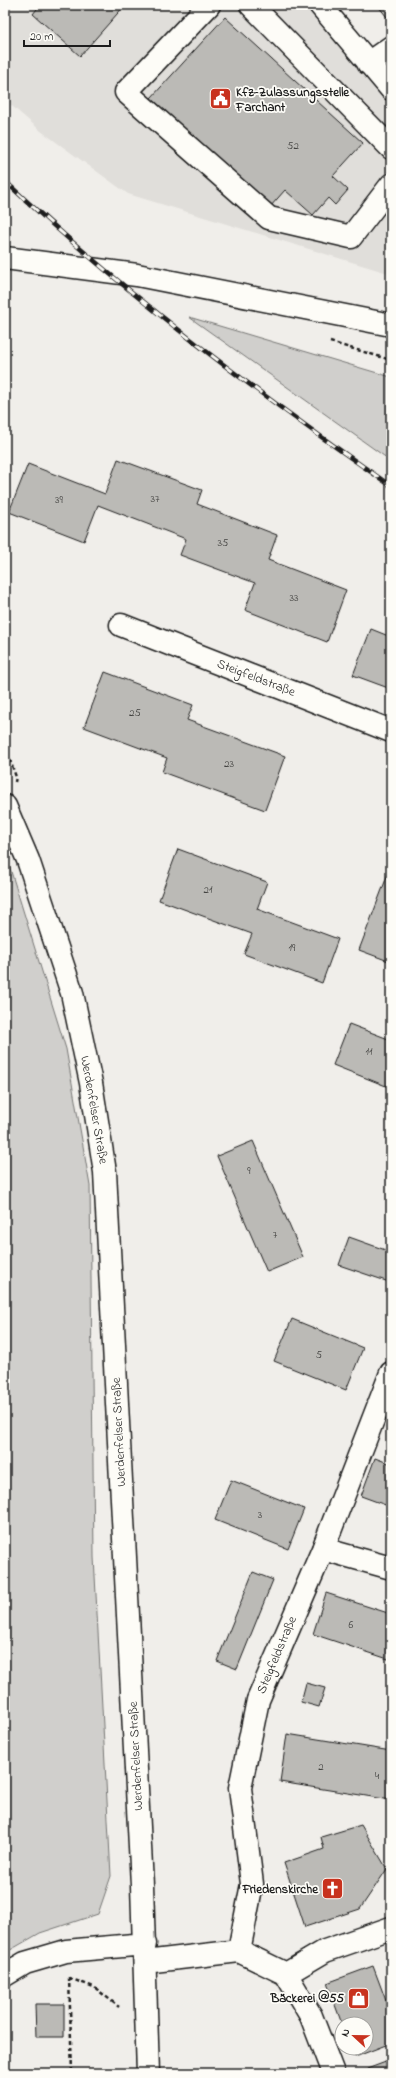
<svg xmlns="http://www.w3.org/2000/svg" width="396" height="2078" font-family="'Indie Flower',sans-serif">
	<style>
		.built { fill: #e0deda }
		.green { fill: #d0cfcc; stroke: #767674 }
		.building { fill: #bbbab6; stroke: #1c1c1c }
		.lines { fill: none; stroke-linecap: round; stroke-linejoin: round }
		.minor-casing { stroke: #1c1c1c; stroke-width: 25 }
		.path { stroke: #1c1c1c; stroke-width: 2.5; stroke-dasharray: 4 3; stroke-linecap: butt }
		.minor { stroke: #fdfcf7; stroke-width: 22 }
		.rail-casing { stroke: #1c1c1c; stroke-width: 4.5 }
		.rail { stroke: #fdfcf7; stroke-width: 3; stroke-dasharray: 9; stroke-linecap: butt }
		.labels { text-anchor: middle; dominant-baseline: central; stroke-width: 3.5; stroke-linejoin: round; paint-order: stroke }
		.number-label { font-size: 11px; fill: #444442 }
		.poi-label { font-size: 13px; font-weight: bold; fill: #1c1c1c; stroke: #fdfcf7; text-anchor: end }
		.street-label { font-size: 13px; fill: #1c1c1c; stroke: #fdfcf7 }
	</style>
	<rect width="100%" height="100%" fill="#f0eeea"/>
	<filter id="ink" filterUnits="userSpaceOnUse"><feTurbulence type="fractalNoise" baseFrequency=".025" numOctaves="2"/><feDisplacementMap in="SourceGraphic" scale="8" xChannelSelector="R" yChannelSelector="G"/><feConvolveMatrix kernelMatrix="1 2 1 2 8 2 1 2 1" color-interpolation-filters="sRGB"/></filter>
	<g filter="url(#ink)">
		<path class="built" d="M5,5H328L391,79V274L128,194L41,131L5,100Z"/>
		<path class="green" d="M189,317L391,377V461Z
			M5,852L66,1049L90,1186L94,1557L111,1876L98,1914L40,1933L5,1953Z"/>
		<path class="building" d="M40,5H125L80,56L33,14Z
			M380,5H391V22L378,6Z
			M225,17L363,143L333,176L348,190L335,205L328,198L313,215L285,190L270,207L151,98Z
			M118,459L202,490L197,504L277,535L268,560L346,590L327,642L245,610L255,583L180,555L186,539L98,505L84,541L9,512L28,464L105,494Z
			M371,629L391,637V689L353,675Z
			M105,672L193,705L187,720L285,756L265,810L162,772L167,758L84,727Z
			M178,849L267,882L257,909L338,939L322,983L244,954L252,934L159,900Z
			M391,866V962L359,950Z
			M349,1024L391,1040V1088L333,1065Z
			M253,1141L303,1257L267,1272L217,1156Z
			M349,1237L391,1252V1278L389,1282L339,1265Z
			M292,1319L363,1348L346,1390L274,1361Z
			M375,1458L391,1464V1507L361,1496Z
			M231,1480L304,1509L288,1549L215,1520Z
			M253,1572L273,1580L237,1669L217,1661Z
			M326,1593L391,1614V1660L313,1634Z
			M306,1683L325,1688L319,1707L301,1702Z
			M287,1734L391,1751V1800L280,1782Z
			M361,1825L387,1869L360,1909L305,1927L284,1863L324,1849L321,1837Z
			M373,1966L391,2014V2043L355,2057L351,2048H366V2024H342L327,1983Z
			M35,2004H64V2037H36Z
			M391,2060V2073H369L367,2069Z"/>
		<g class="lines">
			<defs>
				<path id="minor" d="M209,5L126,92L269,218L351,237L391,185
					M251,5L391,148
					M320,5L391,89
					M368,63L391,47
					M5,258L137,275L391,325
					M121,625L391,731
					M5,806L28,860L72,993L91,1083L105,1172L142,1885L148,2073
					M323,1549L391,1568
					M239,1951L252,1884L240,1788L258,1700L323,1549L391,1373
					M145,1962L239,1951L286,1974
					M286,1974L325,1951L391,1928
					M286,1974L311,2016L333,2073
					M5,1975L25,1963L66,1951L145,1944"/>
			</defs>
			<use href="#minor" class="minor-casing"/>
			<path class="path" d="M330,342L391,360
				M5,746L16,777L15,782
				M69,1977L72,2073
				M69,1978L94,1987L119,2007"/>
			<use href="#minor" class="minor"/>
			<defs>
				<path id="rail" d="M5,181C124,293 257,393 391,486"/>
			</defs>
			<use href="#rail" class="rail-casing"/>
			<use href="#rail" class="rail"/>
		</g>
	</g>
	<defs>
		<symbol id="civic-square" viewBox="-11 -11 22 22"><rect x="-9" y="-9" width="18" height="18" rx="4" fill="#c8321e" stroke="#fdfcf7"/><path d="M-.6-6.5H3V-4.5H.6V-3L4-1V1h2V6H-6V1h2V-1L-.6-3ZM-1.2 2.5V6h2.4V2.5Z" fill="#fff"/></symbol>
		<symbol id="church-square" viewBox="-11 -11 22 22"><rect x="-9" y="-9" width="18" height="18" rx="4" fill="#c8321e" stroke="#fdfcf7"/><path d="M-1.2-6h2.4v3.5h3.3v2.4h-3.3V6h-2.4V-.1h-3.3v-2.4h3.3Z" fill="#fff"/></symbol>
		<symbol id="shop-square" viewBox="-11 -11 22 22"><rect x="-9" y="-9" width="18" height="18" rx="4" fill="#c8321e" stroke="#fdfcf7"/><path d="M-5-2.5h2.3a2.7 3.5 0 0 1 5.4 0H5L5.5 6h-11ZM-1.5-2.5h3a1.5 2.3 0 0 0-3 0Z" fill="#fff"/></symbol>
	</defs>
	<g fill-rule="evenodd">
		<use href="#civic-square" x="208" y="86" width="25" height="25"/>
		<use href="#church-square" x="320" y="1876" width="25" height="25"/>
		<use href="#shop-square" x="346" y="1986" width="25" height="25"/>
	</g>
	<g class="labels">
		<g class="number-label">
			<text x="293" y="146">52</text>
			<text x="155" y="499">37</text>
			<text x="59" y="500">39</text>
			<text x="223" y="543">35</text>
			<text x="294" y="598">33</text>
			<text x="135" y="713">25</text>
			<text x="229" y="764">23</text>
			<text x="208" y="890">21</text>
			<text x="292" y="948">19</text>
			<text x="369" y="1052">11</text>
			<text x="249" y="1171">9</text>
			<text x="275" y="1235">7</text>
			<text x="319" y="1355">5</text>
			<text x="260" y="1515">3</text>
			<text x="351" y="1625">6</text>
			<text x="321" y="1767">2</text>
			<text x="377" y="1776">4</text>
		</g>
		<g class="poi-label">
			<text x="236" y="92" text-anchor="start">Kfz-Zulassungsstelle<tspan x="236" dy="15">Farchant</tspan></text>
			<text x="318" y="1889">Friedenskirche</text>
			<text x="344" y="1998">Bäckerei @55</text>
		</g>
		<g class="street-label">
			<text transform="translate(256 678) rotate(21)">Steigfeldstraße</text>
			<text transform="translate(94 1110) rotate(80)">Werdenfelser Straße</text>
			<text transform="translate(119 1432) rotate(-93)">Werdenfelser Straße</text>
			<text transform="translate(277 1655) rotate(-67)">Steigfeldstraße</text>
			<text transform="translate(136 1756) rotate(-93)">Werdenfelser Straße</text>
		</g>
	</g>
	<rect width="396" height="2078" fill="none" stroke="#fdfcf7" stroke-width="20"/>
	<rect x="10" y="10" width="376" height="2058" fill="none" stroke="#1c1c1c" stroke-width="1.5" filter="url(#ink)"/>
	<g transform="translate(354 2036) rotate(292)"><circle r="19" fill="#fdfcf7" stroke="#a3a29f"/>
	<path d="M0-3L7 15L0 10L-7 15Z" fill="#c8321e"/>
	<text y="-6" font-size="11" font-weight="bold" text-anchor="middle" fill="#1c1c1c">N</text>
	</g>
	<path d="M24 40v6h86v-6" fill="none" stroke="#1c1c1c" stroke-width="2"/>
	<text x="30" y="40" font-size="12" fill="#1c1c1c" stroke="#fdfcf7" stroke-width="3" paint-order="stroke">20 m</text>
</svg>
